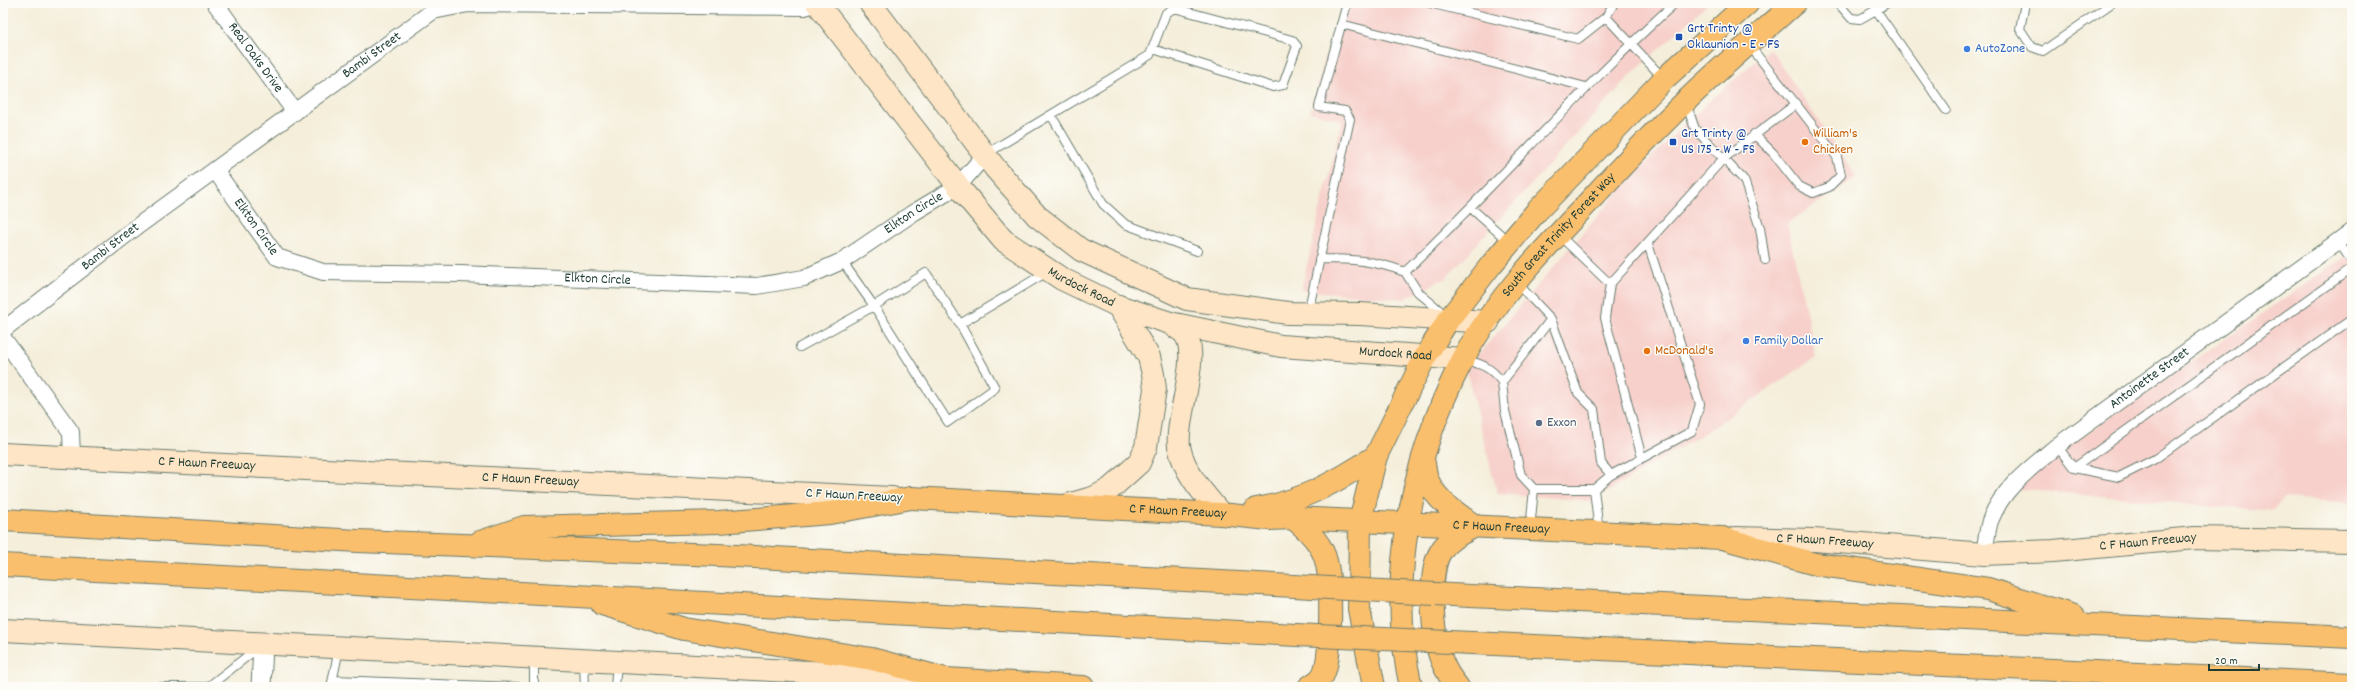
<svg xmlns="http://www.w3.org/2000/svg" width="2355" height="690" font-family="Dekko,sans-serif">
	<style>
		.built { fill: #f7d0cb }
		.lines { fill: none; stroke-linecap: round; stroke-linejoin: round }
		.service-casing { stroke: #6a7b6e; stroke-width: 10 }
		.minor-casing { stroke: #6a7b6e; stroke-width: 18 }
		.tertiary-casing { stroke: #6a7b6e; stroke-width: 21 }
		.secondary-casing { stroke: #6a7b6e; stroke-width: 24 }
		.primary-casing { stroke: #6a7b6e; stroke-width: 24 }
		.motorway-casing { stroke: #6a7b6e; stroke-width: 24 }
		.service { stroke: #fff; stroke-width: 8 }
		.minor { stroke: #fff; stroke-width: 16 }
		.tertiary { stroke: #fff; stroke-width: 19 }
		.secondary { stroke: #fde5c5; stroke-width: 22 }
		.primary { stroke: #f9bf6d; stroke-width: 22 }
		.motorway { stroke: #f9bf6d; stroke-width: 22 }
		.motorway-bridge-casing { stroke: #6a7b6e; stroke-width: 24; stroke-linecap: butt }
		.motorway-bridge { stroke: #f9bf6d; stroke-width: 22 }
		.transit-dot { fill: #1a4fb4; stroke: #fdfcf7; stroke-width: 1.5 }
		.shop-dot { fill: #3f7fe0; stroke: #fdfcf7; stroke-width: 1.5 }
		.food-dot { fill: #e8710a; stroke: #fdfcf7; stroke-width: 1.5 }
		.service-dot { fill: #5c6f8a; stroke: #fdfcf7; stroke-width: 1.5 }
		.labels { text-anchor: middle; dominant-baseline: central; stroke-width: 3; stroke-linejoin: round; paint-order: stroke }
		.transit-label { font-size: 14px; fill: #164399; stroke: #fdfcf7; text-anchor: start }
		.shop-label { font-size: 14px; fill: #366cbe; stroke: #fdfcf7; text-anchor: start }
		.street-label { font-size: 14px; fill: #1f3d34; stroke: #fdfcf7 }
		.food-label { font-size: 14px; fill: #c56008; stroke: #fdfcf7; text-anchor: start }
		.service-label { font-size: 14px; fill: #4e5e75; stroke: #fdfcf7; text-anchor: start }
	</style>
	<rect width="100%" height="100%" fill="#fdfcf7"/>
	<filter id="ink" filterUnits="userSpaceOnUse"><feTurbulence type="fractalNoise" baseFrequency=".025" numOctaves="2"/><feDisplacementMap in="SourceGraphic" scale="8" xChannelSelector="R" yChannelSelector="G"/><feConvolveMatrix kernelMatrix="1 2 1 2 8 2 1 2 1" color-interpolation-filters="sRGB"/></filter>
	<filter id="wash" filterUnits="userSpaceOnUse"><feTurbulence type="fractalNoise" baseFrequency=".012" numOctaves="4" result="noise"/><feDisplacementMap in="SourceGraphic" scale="16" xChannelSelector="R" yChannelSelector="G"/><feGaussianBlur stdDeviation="0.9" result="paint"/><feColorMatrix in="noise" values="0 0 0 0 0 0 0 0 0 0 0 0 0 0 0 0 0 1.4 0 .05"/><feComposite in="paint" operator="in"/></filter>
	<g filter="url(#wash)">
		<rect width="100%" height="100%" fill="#f4eeda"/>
		<path class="built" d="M1342,3H1709L1629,77L1446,278L1404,299L1301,290L1342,120L1310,112Z
			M1770,48L1856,177L1787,224L1816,357L1714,427L1592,501L1497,493L1466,369L1629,179L1705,105Z
			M2352,252V503L2284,498L2274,511L2006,488Z"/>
	</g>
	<g filter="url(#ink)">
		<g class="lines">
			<defs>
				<path id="service" d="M1429,3L1578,39L1606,17
					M1614,3L1606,17L1664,79
					M1838,3L1851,18L1860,19L1876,10L1946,110
					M2025,3L2020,29L2032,47L2043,51L2112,3
					M1876,10L1887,3
					M1341,24L1586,87
					M1686,103L1695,129L1744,180L1760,228L1765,260
					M1051,115L1103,204L1125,224L1197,251
					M1754,134L1773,153L1799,186L1813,193L1829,187L1841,175L1837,157L1796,104
					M986,154L1150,55L1166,13L1174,8L1292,40L1297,46L1283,85L1273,87L1153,49
					M1471,208L1509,242
					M1559,235L1610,284L1723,159L1796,104L1749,45
					M2338,241L2352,262
					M1319,259C1352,259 1374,260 1405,272
					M842,261L874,306L948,422L995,388L960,324L1047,272
					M1610,284L1605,318L1642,458
					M1308,313L1350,119L1345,111L1319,107L1347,3
					M1444,314L1418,292L1405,272C1497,184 1581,88 1675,3
					M1551,319L1578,393L1594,409L1601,463L1611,475
					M800,347L874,306L926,273L960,324
					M1465,360C1483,364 1491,368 1502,382L1551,319L1517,283
					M1502,382L1505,411L1521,475L1534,489
					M2057,446L2074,468L2352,268
					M2074,468L2119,477L2155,459L2352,319
					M1530,529L1534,489H1594
					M1599,532L1594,489L1611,475L1692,431L1700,404L1648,244
					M534,659V687
					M584,662L585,687
					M334,680L518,687
					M150,687H208L259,647
					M331,687L339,649
					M615,687L617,663"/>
				<g id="minor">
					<path id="s1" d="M215,3L295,112"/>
					<path id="s2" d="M215,170L277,257L323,272L460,274L757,286L804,278L842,261L913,213L958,186L985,155"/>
					<path id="s3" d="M3,330L131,231L433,11L468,4L805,7L816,3"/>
					<path d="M3,338L71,432L72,457"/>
					<path id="s4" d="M1984,554C1986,543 1987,531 1990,521C2002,488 2032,467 2057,446L2352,231"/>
				</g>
				<path id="tertiary" d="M261,687L263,645"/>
				<g id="secondary">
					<path id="s5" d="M817,3L962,191L1003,240L1062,279L1118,306L1170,323L1281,346L1463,359"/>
					<path d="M870,3L995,168L1037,216L1081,250L1187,299L1288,313L1360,314L1488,322"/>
					<path d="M1170,323C1174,326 1179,329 1183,332C1203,351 1175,418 1179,446C1184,473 1204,494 1221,514"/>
					<path id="s6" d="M3,454L892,498"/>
					<path d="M1068,505L1095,497L1110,489L1139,463L1146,447L1155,389L1153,374L1149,357L1118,306"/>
					<path id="s7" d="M1736,538L1814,540L1984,554L2053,551L2195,538L2352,541"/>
					<path d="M3,630L927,678"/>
				</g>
				<g id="primary">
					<path d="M1423,459C1425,467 1425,476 1429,483C1438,502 1458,514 1475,526"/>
					<path id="s8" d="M911,498L1221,514L1269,519L1293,518L1722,538"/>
					<path d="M1256,509C1301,502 1338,481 1376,456"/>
					<path d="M1293,518C1307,529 1322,543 1326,561C1332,582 1332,657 1323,675C1320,680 1314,684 1309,687"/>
					<path d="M946,679L1083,687"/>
					<path d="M1374,687L1359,609L1360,522L1376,456L1425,357L1449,319L1491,265L1536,212L1664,79L1748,3"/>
					<path id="s9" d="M1411,687C1386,580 1412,457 1462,361C1492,304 1539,254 1583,208C1617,171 1651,134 1687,100C1722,66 1759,35 1795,3"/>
					<path d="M1458,687C1451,679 1446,671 1442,661C1432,638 1427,572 1441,551C1448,539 1463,533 1475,526"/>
				</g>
				<path id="motorway" d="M3,520L358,541L718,555L1294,586
					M1722,538L1815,564L1988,589L2074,616
					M480,542L524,527L719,522L830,513L911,498
					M3,565L1296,635
					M1470,596L2352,637
					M602,604L684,629L872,659L946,679
					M1472,643L2352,684"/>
			</defs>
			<use href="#service" class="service-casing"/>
			<use href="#minor" class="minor-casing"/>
			<use href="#tertiary" class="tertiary-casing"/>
			<use href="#secondary" class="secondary-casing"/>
			<use href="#primary" class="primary-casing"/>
			<use href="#motorway" class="motorway-casing"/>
			<use href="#service" class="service"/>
			<use href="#minor" class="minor"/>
			<use href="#tertiary" class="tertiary"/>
			<use href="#secondary" class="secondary"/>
			<use href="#primary" class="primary"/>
			<use href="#motorway" class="motorway"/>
			<defs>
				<path id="motorway-bridge" d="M1294,586L1470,596
					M1296,635L1472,643"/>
			</defs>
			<use href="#motorway-bridge" class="motorway-bridge-casing"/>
			<use href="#motorway-bridge" class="motorway-bridge"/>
		</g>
	</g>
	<g class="transit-dot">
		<rect x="1675" y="33" width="8" height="8" rx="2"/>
		<rect x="1669" y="138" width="8" height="8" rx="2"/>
	</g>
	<g class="shop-dot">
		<circle cx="1967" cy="49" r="4"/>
		<circle cx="1746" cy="341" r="4"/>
	</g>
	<g class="food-dot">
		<circle cx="1805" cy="142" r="4"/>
		<circle cx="1647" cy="351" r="4"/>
	</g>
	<circle class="service-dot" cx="1539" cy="423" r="4"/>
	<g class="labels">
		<g class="transit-label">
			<text x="1687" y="29">Grt Trinty @<tspan x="1687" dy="16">Oklaunion - E - FS</tspan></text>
			<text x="1681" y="134">Grt Trinty @<tspan x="1681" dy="16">US 175 - W - FS</tspan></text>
		</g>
		<g class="shop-label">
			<text x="1975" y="49">AutoZone</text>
			<text x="1754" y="341">Family Dollar</text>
		</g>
		<g class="street-label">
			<text stroke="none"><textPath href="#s3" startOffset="460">Bambi Street</textPath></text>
			<text stroke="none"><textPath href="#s1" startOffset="68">Real Oaks Drive</textPath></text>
			<text stroke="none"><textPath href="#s2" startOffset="765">Elkton Circle</textPath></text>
			<text stroke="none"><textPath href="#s2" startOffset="70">Elkton Circle</textPath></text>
			<text stroke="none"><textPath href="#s9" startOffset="496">South Great Trinity Forest Way</textPath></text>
			<text stroke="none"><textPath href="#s3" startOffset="136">Bambi Street</textPath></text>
			<text stroke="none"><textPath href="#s2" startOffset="430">Elkton Circle</textPath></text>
			<text stroke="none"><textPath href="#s5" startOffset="393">Murdock Road</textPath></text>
			<text stroke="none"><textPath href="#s5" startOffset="717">Murdock Road</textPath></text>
			<text stroke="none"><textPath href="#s4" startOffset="250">Antoinette Street</textPath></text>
			<text stroke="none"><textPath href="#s6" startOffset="204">C F Hawn Freeway</textPath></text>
			<text stroke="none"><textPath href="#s6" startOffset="528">C F Hawn Freeway</textPath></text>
			<text transform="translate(854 496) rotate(3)">C F Hawn Freeway</text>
			<text stroke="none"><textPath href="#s8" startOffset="267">C F Hawn Freeway</textPath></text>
			<text stroke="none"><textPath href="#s8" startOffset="591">C F Hawn Freeway</textPath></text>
			<text stroke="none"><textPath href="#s7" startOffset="89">C F Hawn Freeway</textPath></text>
			<text stroke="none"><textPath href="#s7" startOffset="413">C F Hawn Freeway</textPath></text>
		</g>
		<g class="food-label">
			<text x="1813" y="134">William's<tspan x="1813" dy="16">Chicken</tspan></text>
			<text x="1655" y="351">McDonald's</text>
		</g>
		<g class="service-label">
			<text x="1547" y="423">Exxon</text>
		</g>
	</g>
	<rect width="2355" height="690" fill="none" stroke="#fdfcf7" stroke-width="16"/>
	<path d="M2209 664v6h50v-6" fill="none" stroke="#1f3d34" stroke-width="2"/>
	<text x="2215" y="664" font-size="12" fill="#1f3d34" stroke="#fdfcf7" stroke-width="3" paint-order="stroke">20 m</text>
</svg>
